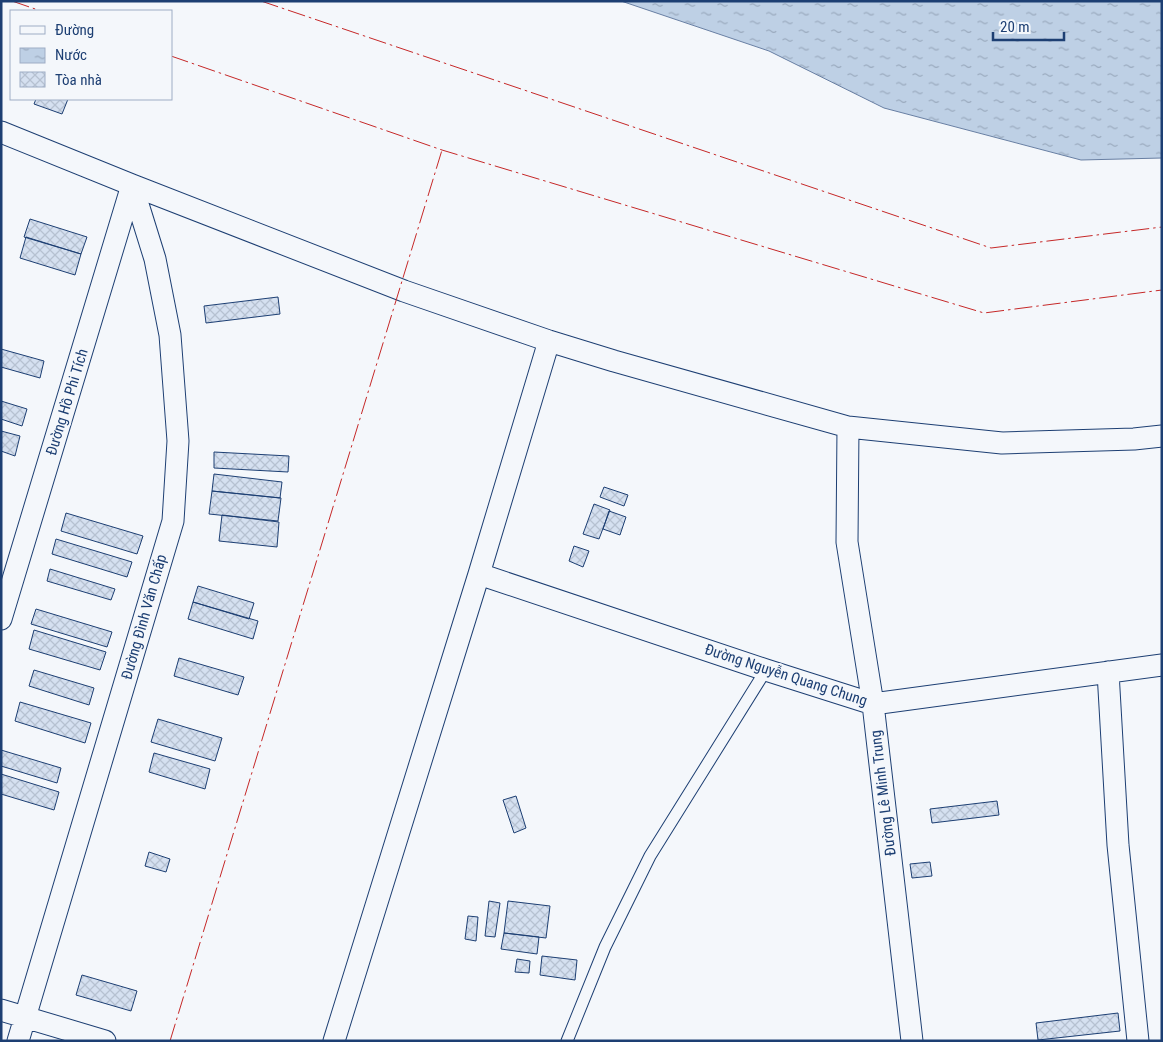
<svg xmlns="http://www.w3.org/2000/svg" width="1163" height="1042" font-family="'Roboto Condensed',sans-serif">
	<style>
		.water { fill: url(#water-ripples); stroke: #687fa3 }
		.building { fill: url(#building-cross-hatch); stroke: #1d3f73 }
		.lines { fill: none; stroke-linecap: round; stroke-linejoin: round }
		.lane-casing { stroke: #1d3f73; stroke-width: 13 }
		.street-casing { stroke: #1d3f73; stroke-width: 23 }
		.lane { stroke: #f4f7fb; stroke-width: 11 }
		.street { stroke: #f4f7fb; stroke-width: 21 }
		.power { stroke: #c62828; stroke-width: 1; stroke-dasharray: 18 4 2.5 4; stroke-linecap: butt }
		.labels { text-anchor: middle; dominant-baseline: central; stroke-width: 4; stroke-linejoin: round; paint-order: stroke }
		.street-label { font-size: 15px; fill: #1d3f73; stroke: #f4f7fb }
	</style>
	<defs>
		<pattern id="water-ripples" width="26" height="14" patternUnits="userSpaceOnUse" patternTransform="scale(1.25)"><rect width="26" height="14" fill="#bed0e5"/><path d="M2 4q2-2 4 0t4 0M15 11q2-2 4 0t4 0" fill="none" stroke="#9aaabe"/></pattern>
		<pattern id="building-cross-hatch" width="8" height="8" patternUnits="userSpaceOnUse" patternTransform="scale(1.25)"><rect width="8" height="8" fill="#d5e0f0"/><path d="M0 0l8 8M0 8l8-8" fill="none" stroke="#b6c1d1"/></pattern>
	</defs>
	<rect width="100%" height="100%" fill="#f4f7fb"/>
	<path class="water" d="M621,1H1162V158L1081,160L884,108L769,51Z"/>
	<path class="building" d="M36,99H68L62,114L34,104Z
		M30,219L87,237L81,254L24,237Z
		M26,237L81,254L75,275L20,258Z
		M278,297L280,314L206,323L204,306Z
		M1,349L44,361L40,378L1,367Z
		M1,401L27,409L22,426L1,419Z
		M1,431L20,436L15,456L1,451Z
		M214,452L289,456L288,472L214,468Z
		M214,474L282,482L280,498L212,491Z
		M604,487L628,495L624,506L600,497Z
		M212,491L281,498L278,521L209,514Z
		M594,504L610,510L599,539L583,534Z
		M609,511L626,517L620,535L603,529Z
		M66,513L143,536L137,554L61,531Z
		M222,515L279,522L277,547L219,541Z
		M56,539L132,562L127,577L52,554Z
		M574,546L589,551L583,567L569,561Z
		M50,569L115,589L111,600L47,581Z
		M198,586L254,603L249,619L193,602Z
		M193,602L258,621L253,639L188,619Z
		M36,609L112,632L107,647L31,624Z
		M34,630L106,652L100,670L29,649Z
		M179,658L244,677L238,695L174,676Z
		M34,670L94,688L89,705L29,686Z
		M20,702L91,723L85,743L15,721Z
		M158,719L222,738L215,761L151,742Z
		M1,750L61,768L57,783L1,766Z
		M154,753L210,769L205,789L149,772Z
		M1,774L59,792L54,810L1,794Z
		M516,796L526,828L514,833L503,800Z
		M997,801L999,815L932,823L930,809Z
		M149,852L170,859L166,872L145,866Z
		M930,862L932,876L912,878L910,864Z
		M489,901L500,903L495,937L485,936Z
		M508,901L550,906L546,938L504,933Z
		M468,916L478,917L476,941L465,939Z
		M504,933L539,937L537,954L501,949Z
		M542,956L577,960L575,980L540,975Z
		M517,959L530,961L529,973L515,972Z
		M82,975L137,991L131,1011L76,995Z
		M1118,1013L1120,1031L1038,1040L1036,1023Z"/>
	<g class="lines">
		<defs>
			<path id="lane" d="M567,1041L605,947L650,856L766,670"/>
			<path id="street" d="M1,132L132,185L404,291L549,341L614,361L848,427L1002,443L1134,439L1162,436
				M848,427L847,542L873,704L912,1041
				M479,574L766,670L873,704L1162,665
				M1,619L132,185
				M1108,672L1118,845L1138,1041
				M1,1010L105,1041
				M18,1041L173,521L178,441L170,335L155,259L132,185
				M334,1041L479,574L549,341"/>
		</defs>
		<use href="#lane" class="lane-casing"/>
		<use href="#street" class="street-casing"/>
		<use href="#lane" class="lane"/>
		<use href="#street" class="street"/>
		<path class="power" d="M12,1L41,11
			M261,1L991,248L1162,227
			M171,56L442,150L984,313L1162,290
			M170,1041L442,150"/>
	</g>
	<g class="labels">
		<g class="street-label">
			<text transform="translate(67 402) rotate(-73)">Đường Hồ Phi Tích</text>
			<text transform="translate(144 617) rotate(-74)">Đường Đình Văn Chấp</text>
			<text transform="translate(786 675) rotate(18)">Đường Nguyễn Quang Chung</text>
			<text transform="translate(883 793) rotate(-97)">Đường Lê Minh Trung</text>
		</g>
	</g>
	<rect width="1163" height="1042" fill="none" stroke="#1d3f73" stroke-width="5"/>
	<rect x="10" y="10" width="162" height="90" fill="#f4f7fb" stroke="#9eadc5"/>
	<rect x="20" y="26" width="25" height="8" fill="#f4f7fb" stroke="#9eadc5"/>
	<text x="55" y="35" font-size="15" fill="#1d3f73">Đường</text>
	<rect x="20" y="48" width="25" height="15" fill="url(#water-ripples)" stroke="#9eadc5"/>
	<text x="55" y="60" font-size="15" fill="#1d3f73">Nước</text>
	<rect x="20" y="72" width="25" height="15" fill="url(#building-cross-hatch)" stroke="#9eadc5"/>
	<text x="55" y="85" font-size="15" fill="#1d3f73">Tòa nhà</text>
	<path d="M993 32v8h71v-8" fill="none" stroke="#1d3f73" stroke-width="2.5"/>
	<text x="1000" y="32" font-size="15" fill="#1d3f73" stroke="#f4f7fb" stroke-width="4" paint-order="stroke">20 m</text>
</svg>
